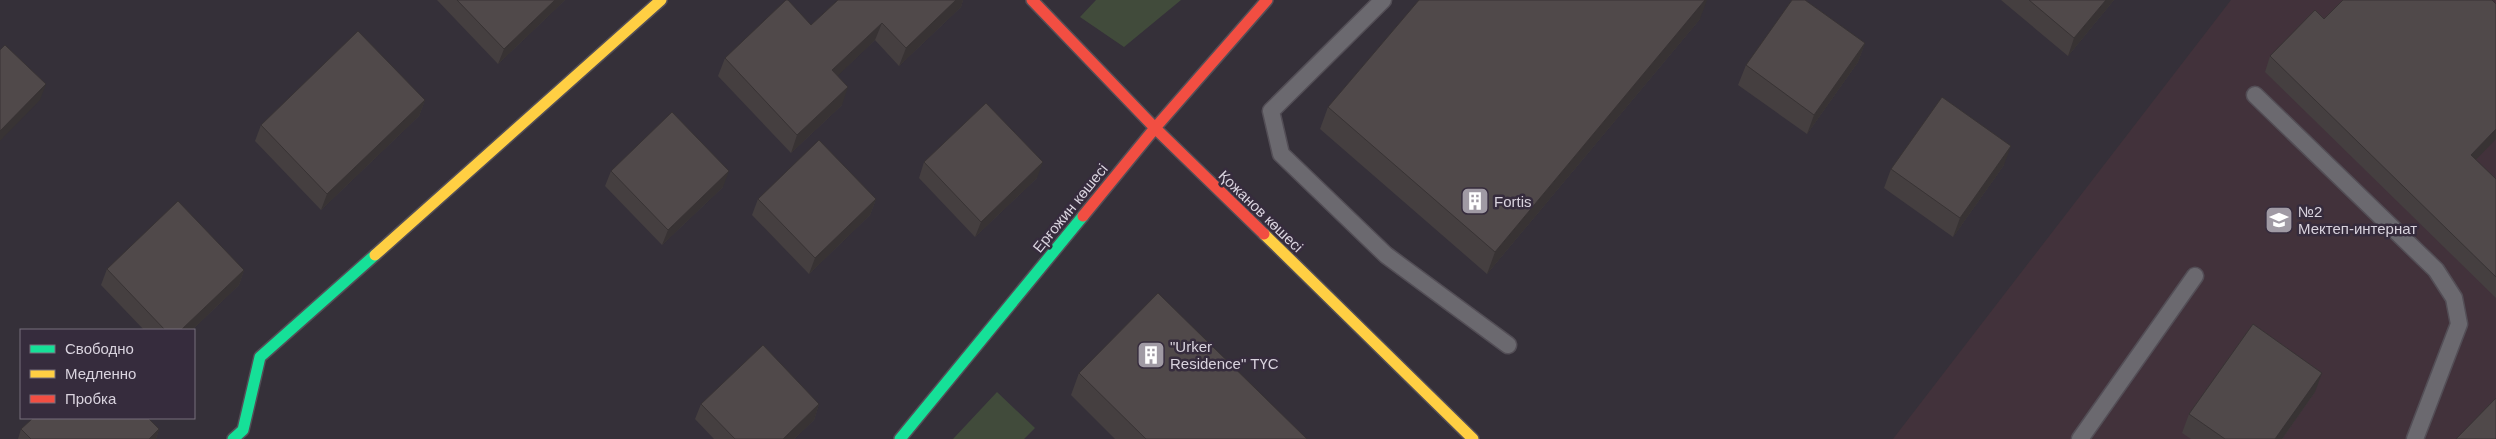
<svg xmlns="http://www.w3.org/2000/svg" width="2496" height="439" font-family="Helvetica,sans-serif">
	<style>
		.education { fill: #42323b }
		.green { fill: #414b3b }
		.lines { fill: none; stroke-linecap: round; stroke-linejoin: round }
		.lane-casing { stroke: #534e56; stroke-width: 19 }
		.fast-casing { stroke: #534e56; stroke-width: 14 }
		.slow-casing { stroke: #534e56; stroke-width: 14 }
		.jam-casing { stroke: #534e56; stroke-width: 14 }
		.lane { stroke: #6b696f; stroke-width: 16 }
		.fast { stroke: #16e098; stroke-width: 11 }
		.slow { stroke: #ffcf43; stroke-width: 11 }
		.jam { stroke: #f24e42; stroke-width: 11 }
		.wall { fill: #453f40 }
		.shaded-wall { fill: #383334 }
		.building { fill: #50494a; stroke: #383334 }
		.labels { text-anchor: middle; dominant-baseline: central; stroke-width: 5; stroke-linejoin: round; paint-order: stroke }
		.poi-label { font-size: 15px; fill: #d9d3de; stroke: #362c3d; text-anchor: start }
		.street-label { font-size: 15px; fill: #d9d3de; stroke: #362c3d }
	</style>
	<rect width="100%" height="100%" fill="#353039"/>
	<path class="education" d="M2231,0H2496V439H1893Z"/>
	<path class="green" d="M1096,0H1181L1124,47L1080,17Z
		M997,392L1035,428L1024,439H953Z"/>
	<g class="lines">
		<defs>
			<path id="lane" d="M1383,0L1271,111L1281,154L1386,255L1508,345
				M2255,95L2436,270L2454,298L2459,324L2415,439
				M2080,439L2195,276"/>
			<path id="fast" d="M233,439L243,430L260,357L375,255
				M900,439L1083,216"/>
			<path id="slow" d="M1264,234L1473,439
				M375,255L661,0"/>
			<path id="jam" d="M1032,0L1155,128L1264,234
				M1083,216L1155,128L1267,0"/>
		</defs>
		<use href="#lane" class="lane-casing"/>
		<use href="#fast" class="fast-casing"/>
		<use href="#slow" class="slow-casing"/>
		<use href="#jam" class="jam-casing"/>
		<use href="#lane" class="lane"/>
		<use href="#fast" class="fast"/>
		<use href="#slow" class="slow"/>
		<use href="#jam" class="jam"/>
	</g>
	<path class="wall" d="M437,0H565L498,64Z
		M838,0H963L961,7L899,66L875,40L837,76L842,105L791,153L718,76L725,58L811,25Z
		M2001,0H2114L2068,56Z
		M1700,19L1487,274L1320,129L1328,107Z
		M1865,43L1858,62L1807,134L1738,85L1746,65Z
		M2270,56L2476,160L2496,179V298L2265,72Z
		M425,100L419,116L321,210L255,141L261,125Z
		M924,162L1037,178L975,237L919,178Z
		M2004,165L1953,237L1884,188L1891,169Z
		M611,171L723,187L662,245L605,186Z
		M758,199H876L870,215L809,274L752,215Z
		M107,269L244,270L239,285L192,330H144L101,285Z
		M1079,373L1307,439H1115L1071,395Z
		M2315,392L2282,439H2191L2182,433L2189,414Z
		M701,404H819L814,420L794,439H714L695,419Z
		M21,429H159L156,439H18Z"/>
	<path class="shaded-wall" d="M555,0H565L498,64L504,49Z
		M956,0H963L961,7L899,66L906,48Z
		M1705,0H1707L1700,19L1487,274L1495,252Z
		M2106,0H2114L2068,56L2074,38Z
		M882,23L875,40L825,88L832,70Z
		M1865,43L1858,62L1807,134L1814,115Z
		M46,84L40,100L0,141V131Z
		M848,87L842,105L791,153L797,135Z
		M425,100L419,116L321,210L327,194Z
		M2496,129V139L2466,170L2471,155Z
		M2011,146L2004,165L1953,237L1960,218Z
		M1043,162L1037,178L975,237L981,222Z
		M729,171L723,187L662,245L668,230Z
		M876,199L870,215L809,274L815,258Z
		M244,270L239,285L192,330H181Z
		M2322,373L2315,392L2282,439H2275Z
		M819,404L814,420L794,439H783Z
		M159,429L156,439H149Z"/>
	<path class="building" d="M457,0H555L504,49Z
		M786,0H788L811,25L838,0H956L906,48L882,23L832,70L848,87L797,135L725,58Z
		M1419,0H1705L1495,252L1328,107Z
		M1792,0H1805L1865,43L1814,115L1746,65Z
		M2029,0H2106L2074,38Z
		M2343,0H2492L2496,4V129L2471,155L2496,179V277L2270,56L2315,10L2324,19Z
		M358,31L425,100L327,194L261,125Z
		M5,45L46,84L0,131V50Z
		M1942,97L2011,146L1960,218L1891,169Z
		M986,103L1043,162L981,222L924,162Z
		M672,112L729,171L668,230L611,171Z
		M819,140L876,199L815,258L758,199Z
		M178,201L244,270L181,330H165L107,269Z
		M1158,293L1307,439H1146L1079,373Z
		M2253,324L2322,373L2275,439H2225L2189,414Z
		M763,345L819,404L783,439H735L701,404Z
		M2496,398V439H2456Z
		M33,418H148L159,429L149,439H31L21,429Z"/>
	<defs>
		<symbol id="building-square" viewBox="-11 -11 22 22"><rect x="-9" y="-9" width="18" height="18" rx="4" fill="#a09aa4" stroke="#362c3d"/><path d="M-4-6H4V6H1V3H-1V6H-4ZM-2.5-4.3h1.7v1.8h-1.7ZM.8-4.3h1.7v1.8H.8ZM-2.5-1h1.7V.8h-1.7ZM.8-1h1.7V.8H.8Z" fill="#fff"/></symbol>
		<symbol id="school-square" viewBox="-11 -11 22 22"><rect x="-9" y="-9" width="18" height="18" rx="4" fill="#a09aa4" stroke="#362c3d"/><path d="M0-5L7-2L0 1L-7-2ZM-4 1L0 2.5L4 1V4Q0 6-4 4Z" fill="#fff"/></symbol>
	</defs>
	<g fill-rule="evenodd">
		<use href="#building-square" x="1459" y="185" width="32" height="32"/>
		<use href="#school-square" x="2263" y="204" width="32" height="32"/>
		<use href="#building-square" x="1135" y="339" width="32" height="32"/>
	</g>
	<g class="labels">
		<g class="poi-label">
			<text x="1494" y="201">Fortis</text>
			<text x="2298" y="211">№2<tspan x="2298" dy="17">Мектеп-интернат</tspan></text>
			<text x="1170" y="346">"Urker<tspan x="1170" dy="17">Residence" ТҮС</tspan></text>
		</g>
		<g class="street-label">
			<text transform="translate(1070 208) rotate(-51)">Ерғожин көшесі</text>
			<text transform="translate(1261 211) rotate(44)">Қожанов көшесі</text>
		</g>
	</g>
	<rect x="20" y="329" width="175" height="90" fill="#362c3d" stroke="#776f7d"/>
	<rect x="30" y="345" width="25" height="8" fill="#16e098" stroke="#776f7d"/>
	<text x="65" y="354" font-size="15" fill="#d9d3de">Свободно</text>
	<rect x="30" y="370" width="25" height="8" fill="#ffcf43" stroke="#776f7d"/>
	<text x="65" y="379" font-size="15" fill="#d9d3de">Медленно</text>
	<rect x="30" y="395" width="25" height="8" fill="#f24e42" stroke="#776f7d"/>
	<text x="65" y="404" font-size="15" fill="#d9d3de">Пробка</text>
</svg>
